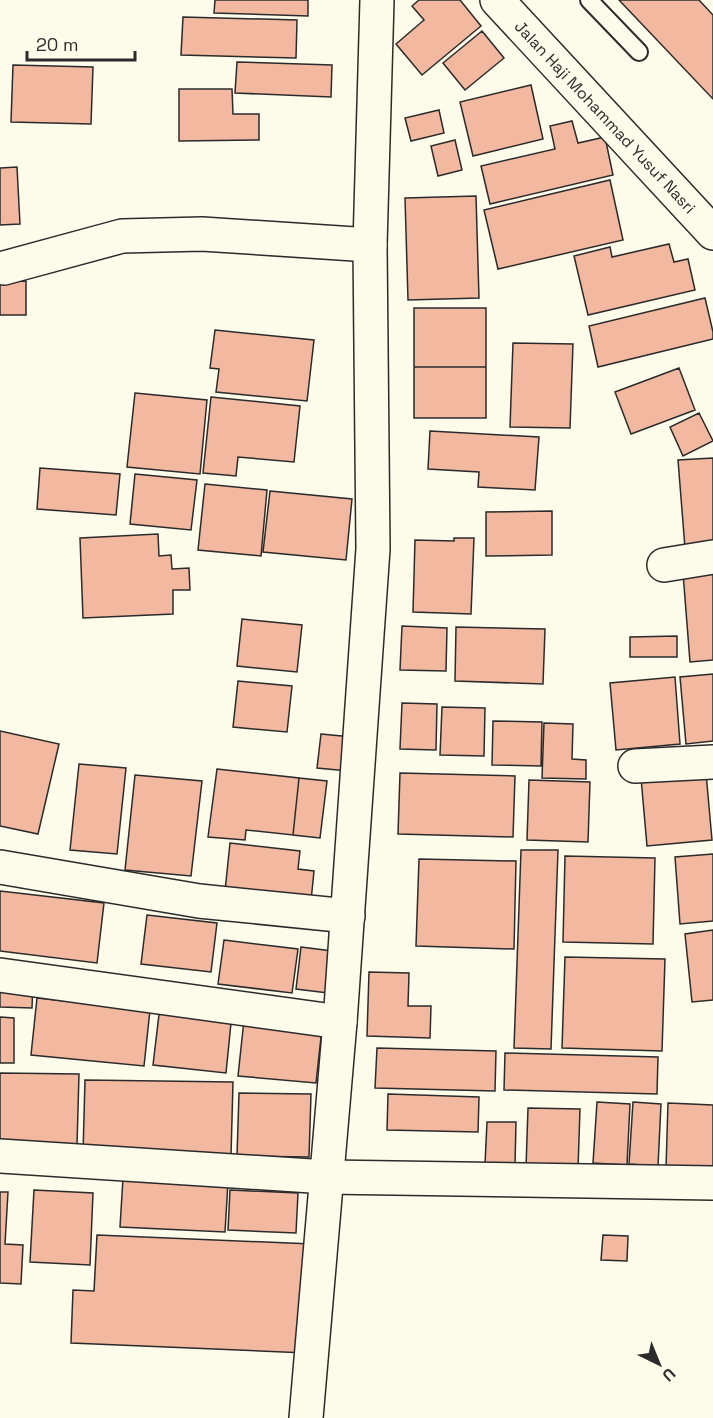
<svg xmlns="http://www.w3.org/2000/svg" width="713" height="1418" font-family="'Space Grotesk',sans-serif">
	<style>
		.building { fill: #f2b8a0; stroke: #2b2b2b; stroke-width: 1.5 }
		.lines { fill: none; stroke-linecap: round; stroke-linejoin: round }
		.service-casing { stroke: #2b2b2b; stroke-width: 20 }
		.minor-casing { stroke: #2b2b2b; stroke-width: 36 }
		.tertiary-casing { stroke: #2b2b2b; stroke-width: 36 }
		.service { stroke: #fdfbea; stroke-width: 16 }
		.minor { stroke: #fdfbea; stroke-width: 33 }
		.tertiary { stroke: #fdfbea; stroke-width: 33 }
		.labels { text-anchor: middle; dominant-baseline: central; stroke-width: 4.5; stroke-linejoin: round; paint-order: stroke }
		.street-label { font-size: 16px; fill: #2b2b2b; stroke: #fdfbea }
	</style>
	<rect width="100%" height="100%" fill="#fdfbea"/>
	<path class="building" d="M215,0H308V16L214,13Z
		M419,0H460L481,26L422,75L396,44L424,20L412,6Z
		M619,0H699L713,15V99Z
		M183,17L297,20L296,58L181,55Z
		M482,31L504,58L465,90L443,63Z
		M237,62L332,65L331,97L235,93Z
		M13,65L93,67L91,124L11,122Z
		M531,85L543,139L473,156L460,102Z
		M179,89H232L233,114H259V140L179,141Z
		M439,110L444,133L411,141L405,118Z
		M572,121L578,143L605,137L613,175L490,204L481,166L555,149L550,126Z
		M455,140L462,170L438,176L431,146Z
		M17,167L20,224L0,225V168Z
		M610,180L623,240L498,269L484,210Z
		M476,196L479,298L408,300L405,198Z
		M669,244L674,262L688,259L695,290L588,315L574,256L610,247L612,257Z
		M26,281V315H0V282Z
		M705,298L713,332V339L598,367L589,326Z
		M414,308H486V367H414Z
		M215,330L314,340L307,401L216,392L219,369L210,368Z
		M513,343L573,344L570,428L510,427Z
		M414,367H486V418H414Z
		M679,368L695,410L631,434L615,392Z
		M135,393L207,400L200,474L127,467Z
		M211,397L300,406L294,462L238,457L236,476L203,473Z
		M699,413L713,441L683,456L670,427Z
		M430,431L539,437L535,490L478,487L479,472L428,469Z
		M713,458V546L685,548L678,460Z
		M40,468L120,474L116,515L37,509Z
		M135,474L197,480L191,530L130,524Z
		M205,484L267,490L261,556L198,550Z
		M270,491L352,499L346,560L263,552Z
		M552,511V555L486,556V512Z
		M158,534L159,556L171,555L172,569L189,568L190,590H173V614L83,618L80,538Z
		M454,538H474L471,614L413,612L415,540L454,541Z
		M713,570V660L690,662L683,573Z
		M242,619L302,625L297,672L237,666Z
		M402,626L447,628L446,671L400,670Z
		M456,627L545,629L543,684L455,681Z
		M677,636V657H630V637Z
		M713,674V741L686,744L680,677Z
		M675,677L680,744L616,750L610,683Z
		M238,681L292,686L287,732L233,727Z
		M402,703L437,704L436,750L400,749Z
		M442,707L485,708L484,756L440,755Z
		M493,721L542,722L541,766L492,765Z
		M544,723L573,724L572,759L586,760V779L542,778Z
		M0,731L59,744L38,834L0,826Z
		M321,734L352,737L348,771L317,768Z
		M79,764L126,768L117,854L70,850Z
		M217,769L299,778L293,835L246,830L245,840L208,837Z
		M400,773L515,776L513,837L398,834Z
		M706,773L712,840L647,846L641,778Z
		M135,775L202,781L191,876L125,870Z
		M299,778L327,781L320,838L293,835Z
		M529,780L590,782L588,842L527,840Z
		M230,843L300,851L298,869L314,871L311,901L225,891Z
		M521,850H558L551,1049L514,1048Z
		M713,854V921L680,924L675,857Z
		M565,856L655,858L653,944L563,942Z
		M419,859L516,861L514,949L416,946Z
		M0,891L104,903L97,963L0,951Z
		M147,915L217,923L211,972L141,964Z
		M713,930V1000L692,1002L685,934Z
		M224,940L298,949L292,993L218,984Z
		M301,947L340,952L336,994L296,989Z
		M565,957L665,959L662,1051L562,1048Z
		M369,972L409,973L408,1006H431L430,1038L367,1036Z
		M0,983H33L32,1008L0,1007Z
		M37,998L150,1010L144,1066L31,1055Z
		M160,1006L232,1013L226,1073L153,1065Z
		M0,1017L14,1018V1063H0Z
		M244,1020L322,1028L316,1083L238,1076Z
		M377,1048L496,1051L495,1091L375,1088Z
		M505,1053L658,1057L657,1094L504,1090Z
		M0,1073L79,1074L77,1145L0,1144Z
		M85,1080L233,1082L231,1156L83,1153Z
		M239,1093L311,1094L309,1157L237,1156Z
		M388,1094L479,1097L478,1132L387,1130Z
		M597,1102L630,1104L627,1165L593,1163Z
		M633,1102L661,1104L658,1166L629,1164Z
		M668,1103L713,1105V1169L666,1168Z
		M528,1108L580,1109L578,1169L526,1168Z
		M487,1122H516L515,1165L485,1164Z
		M123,1178L228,1182L225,1232L120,1227Z
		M34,1190L93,1193L90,1265L30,1262Z
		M230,1190L298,1193L296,1233L228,1230Z
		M0,1192H8L5,1244L23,1245L21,1284L0,1283Z
		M97,1235L312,1244L306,1353L71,1343L73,1290L94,1291Z
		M603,1235L628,1236L627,1261L601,1260Z"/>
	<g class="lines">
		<defs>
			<path id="service" d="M589,0L639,52"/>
			<path id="minor" d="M4,268L122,236L202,234L370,245
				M664,565L713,557
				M635,766L713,762
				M0,867L199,901L348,916
				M0,975L340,1022
				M0,1156L327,1177L713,1183"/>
			<path id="tertiary" d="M497,0L713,233
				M306,1418L340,1022L373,549L370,245L377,0"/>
		</defs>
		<use href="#service" class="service-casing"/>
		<use href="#minor" class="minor-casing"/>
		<use href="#tertiary" class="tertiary-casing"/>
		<use href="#service" class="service"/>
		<use href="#minor" class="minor"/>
		<use href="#tertiary" class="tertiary"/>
	</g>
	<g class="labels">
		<g class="street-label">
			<text transform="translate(605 117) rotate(47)">Jalan Haji Mohammad Yusuf Nasri</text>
		</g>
	</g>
	<g transform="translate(659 1364) rotate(137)" stroke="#fdfbea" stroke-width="4.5" paint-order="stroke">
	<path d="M0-4.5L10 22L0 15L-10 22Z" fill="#2b2b2b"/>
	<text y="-9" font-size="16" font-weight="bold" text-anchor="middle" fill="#2b2b2b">U</text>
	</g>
	<path d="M27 51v9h108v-9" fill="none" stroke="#2b2b2b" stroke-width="3"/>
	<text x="36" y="51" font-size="18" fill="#2b2b2b" stroke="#fdfbea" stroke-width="4.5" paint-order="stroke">20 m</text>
</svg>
